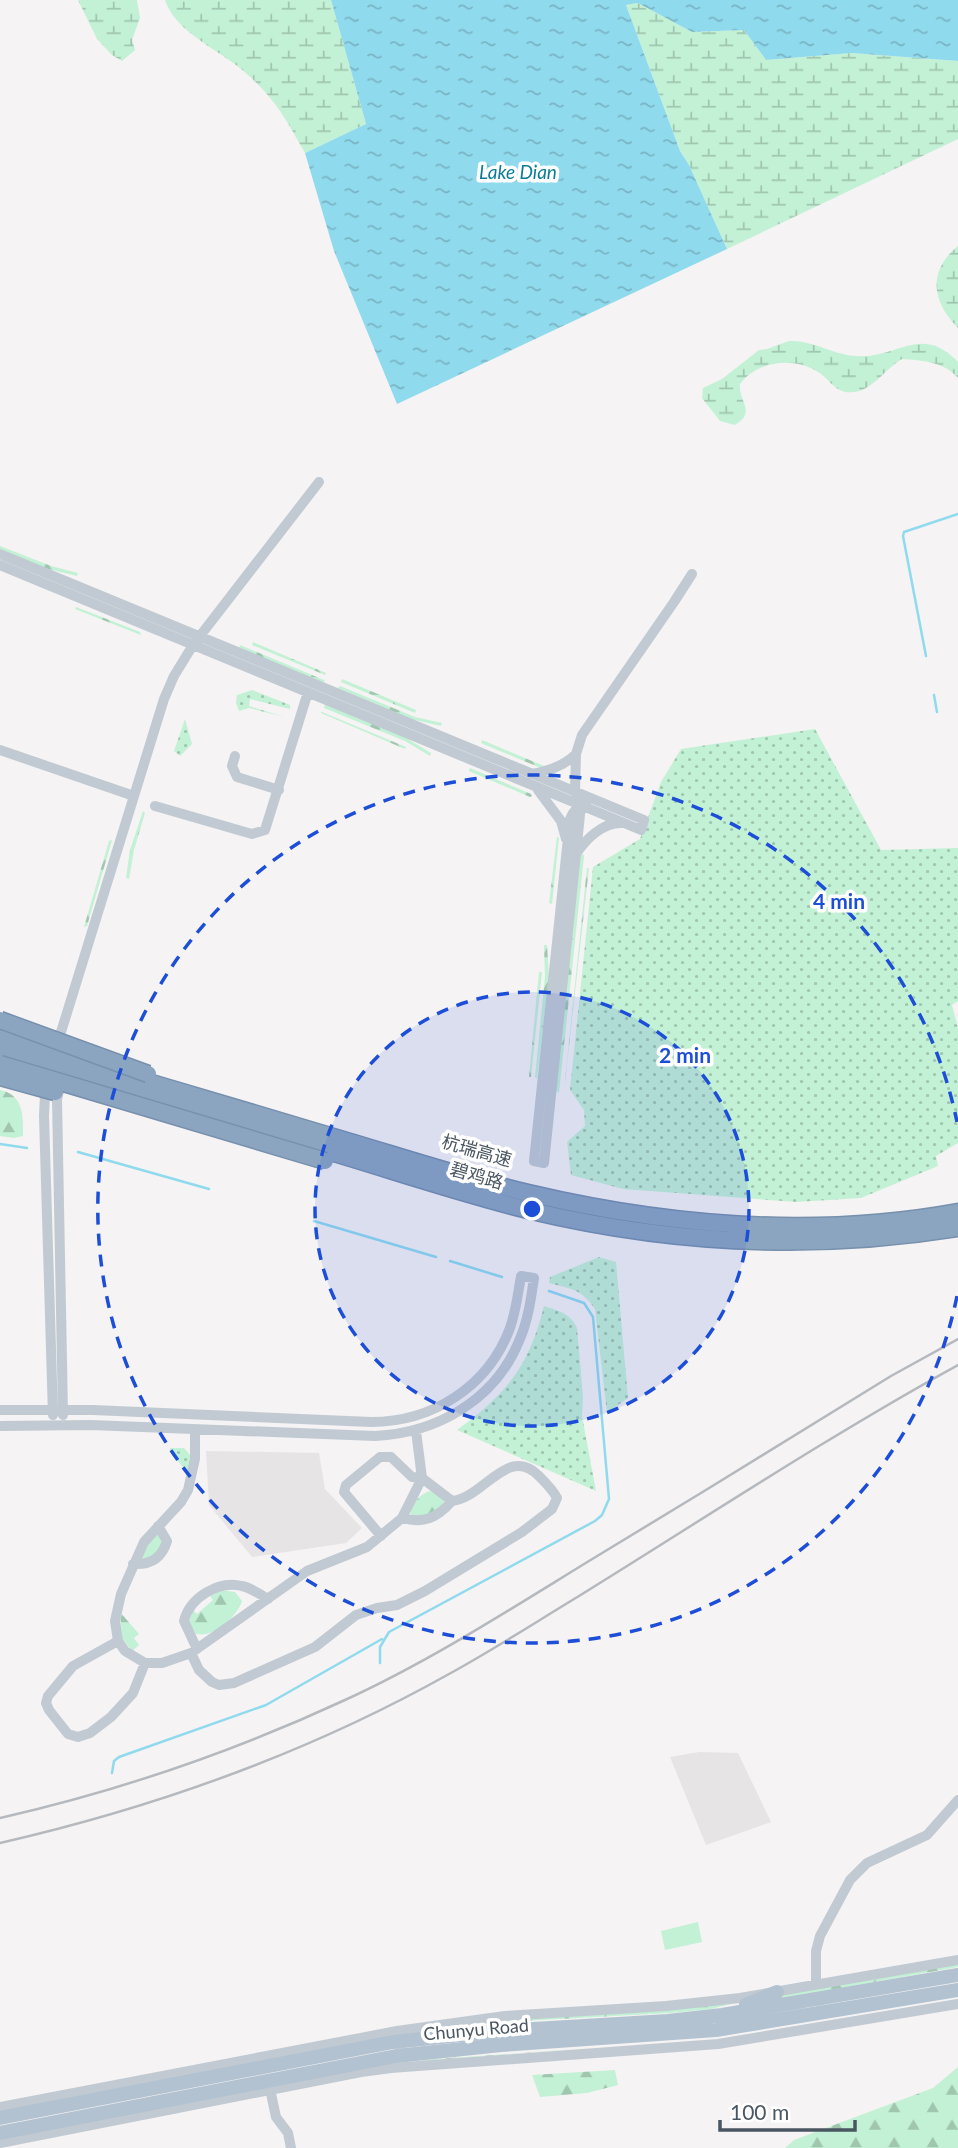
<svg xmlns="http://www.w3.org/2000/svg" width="958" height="2148" font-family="Lato,'Noto Sans SC',sans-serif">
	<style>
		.education { fill: #e6e4e5 }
		.grass { fill: url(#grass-dots) }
		.forest { fill: url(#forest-firs) }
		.wetland { fill: url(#wetland-marsh) }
		.pitch { fill: #c3f1d5 }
		.water { fill: url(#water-ripples) }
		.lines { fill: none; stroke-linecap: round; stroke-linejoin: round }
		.stream { stroke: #90daee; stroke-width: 2.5 }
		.highway-casing { stroke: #7690ad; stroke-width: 19 }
		.minor { stroke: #c1cad2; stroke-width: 10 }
		.major { stroke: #b3c2d1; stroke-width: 14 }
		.highway { stroke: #8ba5c1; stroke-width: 16 }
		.rail { stroke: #b5b8bd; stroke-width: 2.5 }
		.highway-bridge-casing { stroke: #7690ad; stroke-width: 19; stroke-linecap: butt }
		.highway-bridge { stroke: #8ba5c1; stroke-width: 16 }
		.ring { fill: none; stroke: #1d4ed8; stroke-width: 3.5; stroke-dasharray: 12 9 }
		.labels { text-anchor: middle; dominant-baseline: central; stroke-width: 7; stroke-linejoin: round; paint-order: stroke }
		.street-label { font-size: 18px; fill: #4a5661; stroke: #fff }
		.water-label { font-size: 19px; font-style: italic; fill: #0c7c9b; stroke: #fff }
		.centre { fill: #1d4ed8; stroke: #fff; stroke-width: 3.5 }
		.ring-label { font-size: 21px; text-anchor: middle; font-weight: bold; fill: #1d4ed8; stroke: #fff; stroke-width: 7; stroke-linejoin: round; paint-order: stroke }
	</style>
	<defs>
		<pattern id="grass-dots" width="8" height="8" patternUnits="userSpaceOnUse" patternTransform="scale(1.75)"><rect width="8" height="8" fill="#c3f1d5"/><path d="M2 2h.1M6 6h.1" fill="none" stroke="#a0c6b0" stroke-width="1.8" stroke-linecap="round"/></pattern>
		<pattern id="forest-firs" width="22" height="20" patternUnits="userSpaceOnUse" patternTransform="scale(1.75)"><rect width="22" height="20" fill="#c3f1d5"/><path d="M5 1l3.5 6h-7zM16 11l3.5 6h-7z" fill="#a0c6b0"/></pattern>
		<pattern id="wetland-marsh" width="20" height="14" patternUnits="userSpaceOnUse" patternTransform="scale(1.75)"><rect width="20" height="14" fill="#c3f1d5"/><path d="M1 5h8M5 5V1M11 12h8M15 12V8" fill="none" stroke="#a0c6b0"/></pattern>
		<pattern id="water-ripples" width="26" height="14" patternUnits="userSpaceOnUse" patternTransform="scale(1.75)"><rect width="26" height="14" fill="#90daee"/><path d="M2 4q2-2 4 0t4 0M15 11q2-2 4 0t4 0" fill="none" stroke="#78b4c4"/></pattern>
	</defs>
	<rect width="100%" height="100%" fill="#f5f3f3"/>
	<path class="education" d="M206,1451L319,1453L325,1489L362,1528L346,1543L252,1557L209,1505Z
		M699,1752L738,1753L771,1822L706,1845L670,1757Z"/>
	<path class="grass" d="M252,690L290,705V709L250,699L249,706L284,717L249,708L239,711L236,703L237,695Z
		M185,719L192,744L180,756L174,751Z
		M815,729L881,850L958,848V1001L952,1005L958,1028V1143L936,1156L938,1166L861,1198L796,1202L623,1189L571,1175L567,1142L585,1126L584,1110L570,1090L593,867L640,839L661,782L681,749Z
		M599,1257L616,1262L628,1398L607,1413L595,1309C582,1289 571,1289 549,1283L550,1277Z
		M544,1306C559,1311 570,1313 577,1328L583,1397L582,1416L596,1491L457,1430C507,1394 529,1366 544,1306Z
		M170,1448H184L191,1456L188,1473L170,1452Z"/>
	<path class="forest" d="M0,546L51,566L78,573L77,576L44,568L0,549Z
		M76,607L140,632L141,635L75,609Z
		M253,642L326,673L325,675L252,645Z
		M240,645L324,680L325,681L323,683L239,648Z
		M342,679L416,710L415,713L341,682Z
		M340,686L415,717L442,723L441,726L411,719L338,688Z
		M325,704L406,738L431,753L430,756L405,741L324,708Z
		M322,712L406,747L405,749L321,713Z
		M482,740L544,766L543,769L481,743Z
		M470,768L531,794L532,796L530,797L469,771Z
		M143,811L145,813L134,850L129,879L126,878L130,850Z
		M557,837L559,838L552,904L549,903Z
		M112,840L87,926L84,927L109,841Z
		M583,854L584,856L559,1093L556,1091L580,855Z
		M587,868H589L564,1091V1090Z
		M544,945H547L549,977L537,1079L535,1077L545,977Z
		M539,972H542L531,1077H529Z
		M0,1090C24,1095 23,1116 23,1136L14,1138L0,1136Z
		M430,1491L441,1496L444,1502L430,1516H411C409,1505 420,1494 430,1491Z
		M159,1532L162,1544L156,1555L143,1560C141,1549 152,1540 159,1532Z
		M220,1590L235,1592L242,1601C237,1617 213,1638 196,1634L189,1623L193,1610L197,1614L213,1600L210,1596Z
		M120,1612L139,1634L134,1638L139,1645L132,1651L122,1638Z
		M958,1963V1967L773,2000L789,1993Z
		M731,2004L711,2009L670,2013L504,2022V2020Z
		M605,2047L422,2061V2060Z
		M958,2067V2148H785L794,2140L933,2088Z
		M615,2070L618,2085L587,2093L540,2097L532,2075Z"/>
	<path class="wetland" d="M78,0H137L140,18L132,40L135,50L122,61L112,55L97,39Z
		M165,0H331L366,124L305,153C287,121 276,100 248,75C223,51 176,34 165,0Z
		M638,3L692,32L744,30L766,60L852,53L958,61V139L727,249L689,165L680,151L626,5Z
		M958,246V328C932,302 927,271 958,246Z
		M789,341C813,340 833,355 857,356C897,359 921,323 958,362V378C945,362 921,360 902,359C886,368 873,390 854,392C836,395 830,379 818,372C793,356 757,361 740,384C738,401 757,412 735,425L720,421L702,398L703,388L722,379L759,350L767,349Z"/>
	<path class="pitch" d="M698,1922L702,1942L665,1950L661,1931Z"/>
	<path class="water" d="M331,0H958V61L852,53L766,60L744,30L692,32L638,3L626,5L680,151L689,165L727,249L397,404L334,251L305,153L366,124Z"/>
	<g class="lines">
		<path class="stream" d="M926,656L903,536L904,532L958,514
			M934,695L937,712
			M0,1144L27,1148
			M78,1152L209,1189
			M314,1221L436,1257
			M450,1261L502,1277
			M380,1663V1647L389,1632L595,1521L602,1515L609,1499L593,1317L584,1303L549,1291
			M112,1773L114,1761L119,1757L266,1705L382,1639"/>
		<defs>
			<path id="highway" d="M0,1038C110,1071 220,1103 330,1136C395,1155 461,1177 528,1193C668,1226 815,1238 958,1212
				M0,1054C108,1086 216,1118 324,1150C392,1170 459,1193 528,1210C669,1244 815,1251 958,1228"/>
		</defs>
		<use href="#highway" class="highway-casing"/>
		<path class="minor" d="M0,554L644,820L641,830L0,565
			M0,750L134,796
			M235,756L232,766L237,777L279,790
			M532,774C549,771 564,766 576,754
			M538,790L561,821L566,839
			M575,792L576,754L582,735L674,602L692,574
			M578,799L581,805L544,1163L534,1161L570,819C573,811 578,806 586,804
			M155,806L252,834L265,830L308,692
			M576,854C586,839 602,823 621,823
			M57,1045L164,699L174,676L193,645L319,482
			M48,1085L45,1095L44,1116L53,1415
			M60,1088L57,1099L63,1415
			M0,1410H93L371,1422C432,1422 488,1387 510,1328C516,1311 518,1293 521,1276L534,1278C531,1299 528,1321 519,1341C495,1400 437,1433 375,1436L91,1425L0,1426
			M195,1430V1459L188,1490L181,1502L144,1542L121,1594L115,1621L118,1641L125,1651L145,1663H162L191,1653L307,1571L367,1547L402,1518L422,1478L416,1431
			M402,1518C424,1524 437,1518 452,1501
			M133,1564C151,1565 162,1558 167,1541L158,1526
			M118,1641L73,1666L48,1696L46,1703L49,1710L68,1734L78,1737L90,1733L111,1717L133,1693L145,1663
			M197,1649L184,1621C190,1597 219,1580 242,1586C251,1588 260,1594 268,1599
			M191,1653L199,1670L212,1682L219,1685L234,1683L315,1647L356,1615L377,1608L397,1605L425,1591L522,1532L552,1509L557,1498C553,1490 546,1483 539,1476C508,1444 484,1498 452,1501L422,1478L412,1477L391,1457H380L346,1485L344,1492L381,1536
			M816,1985V1951L820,1936L850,1880L867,1863L927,1835L958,1800
			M270,2089L276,2117L288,2133L291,2148
			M0,2107L397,2031L505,2016L666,2006L740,1998L958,1960
			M0,2143L361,2072L391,2068L718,2044L958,2004"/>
		<path class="major" d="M746,2005L777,1992
			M0,2118L393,2042L499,2031L668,2021L722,2015L958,1975
			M0,2133L396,2056L501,2045L716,2030L958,1990"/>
		<use href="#highway" class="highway"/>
		<path class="rail" d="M0,1818C119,1791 235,1751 345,1700C430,1661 509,1610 589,1561C690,1500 791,1438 891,1376L958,1339
			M0,1843C157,1807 308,1753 449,1674C493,1650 536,1622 579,1596C705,1518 829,1436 958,1365"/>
		<defs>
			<path id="highway-bridge" d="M0,1020L148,1074
				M0,1064L325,1161
				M0,1077L55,1092"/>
		</defs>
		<use href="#highway-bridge" class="highway-bridge-casing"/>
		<use href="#highway-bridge" class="highway-bridge"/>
	</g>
	<circle cx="532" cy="1209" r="217" fill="#1d4ed8" fill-opacity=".12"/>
	<g class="ring">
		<circle cx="532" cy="1209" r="217"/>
		<path d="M957 1296A434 434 0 1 1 957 1122"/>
	</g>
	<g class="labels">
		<g class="street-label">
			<text transform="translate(477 1150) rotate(16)">杭瑞高速</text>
			<text transform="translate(477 1175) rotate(16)">碧鸡路</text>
			<text transform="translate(476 2029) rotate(-5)">Chunyu Road</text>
		</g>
		<g class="water-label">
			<text x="518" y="171">Lake Dian</text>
		</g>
	</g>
	<circle cx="532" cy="1209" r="10" class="centre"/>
	<g class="ring-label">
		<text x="839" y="909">4 min</text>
		<text x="685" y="1063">2 min</text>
	</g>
	<path d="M720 2120v10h135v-10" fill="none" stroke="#4a5661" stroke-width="3.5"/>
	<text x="730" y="2120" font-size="21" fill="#4a5661" stroke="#ffffff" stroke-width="5" paint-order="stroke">100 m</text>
</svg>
